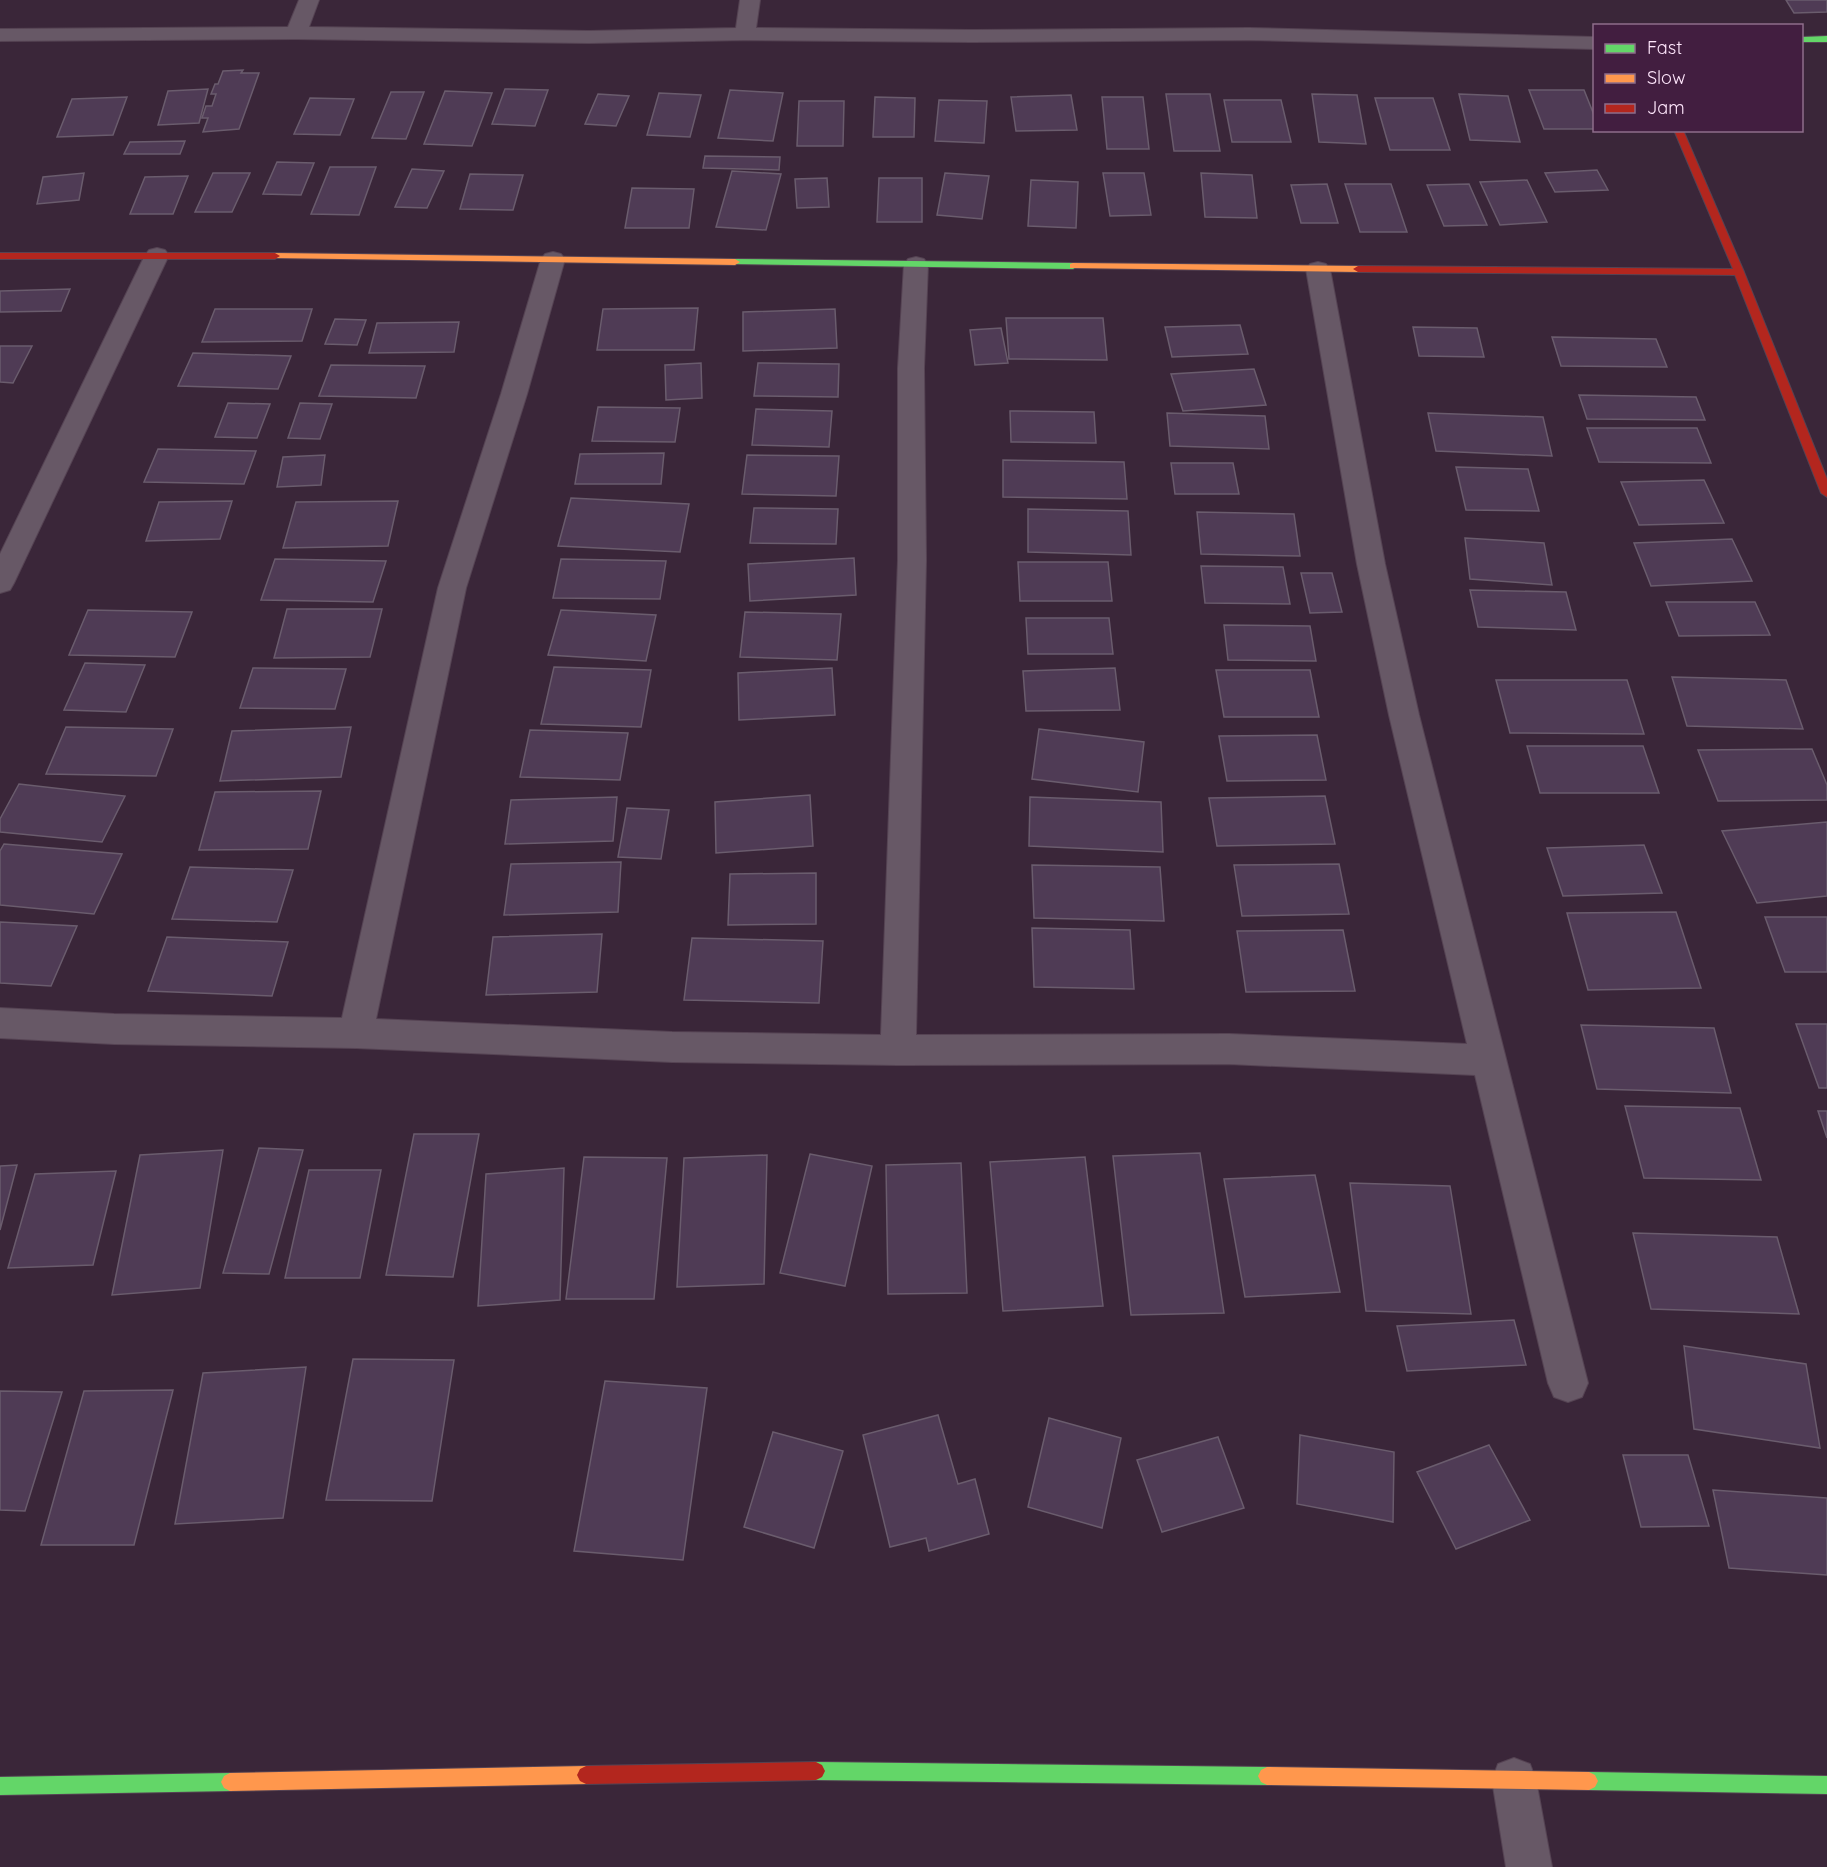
<svg xmlns="http://www.w3.org/2000/svg" width="1827" height="1867" font-family="Quicksand,sans-serif">
	<style>
		.building { fill: #4f3b55; stroke: #6a5c6d; stroke-width: 1.5 }
		.lines { fill: none; stroke-linecap: round; stroke-linejoin: round }
		.street-casing { stroke: #554353; stroke-width: 2 }
		.fast-casing { stroke: #554353; stroke-width: 2 }
		.slow-casing { stroke: #554353; stroke-width: 2 }
		.jam-casing { stroke: #554353; stroke-width: 2 }
		.street { fill: #675866; fill-rule: evenodd }
		.fast { fill: #63d668; fill-rule: evenodd }
		.slow { fill: #ff974d; fill-rule: evenodd }
		.jam { fill: #b3261e; fill-rule: evenodd }
	</style>
	<rect width="100%" height="100%" fill="#3a2639"/>
	<path class="building" d="M1786,0H1827V12L1794,13Z
		M243,70L241,73H259L239,129L203,132L208,118H202L206,106H212L216,94H211L215,84H218L223,71Z
		M208,89L199,123L158,125L168,91Z
		M505,89L548,90L535,126L492,124Z
		M730,90L783,93L773,141L718,138Z
		M1529,90H1584L1594,115V129H1544Z
		M445,91L492,93L472,146L424,144Z
		M391,92H424L406,139L372,138Z
		M659,93L701,95L690,137L647,135Z
		M598,94L629,96L616,126L585,124Z
		M1166,94H1210L1220,151H1174Z
		M1312,94L1357,95L1366,144L1319,142Z
		M1459,94L1508,96L1520,142L1470,140Z
		M1071,95L1077,130L1016,131L1011,97Z
		M127,97L113,135L57,137L72,99Z
		M875,97L915,98L914,137H873Z
		M1102,97H1143L1149,149H1107Z
		M310,98L354,99L340,135L294,134Z
		M1375,98H1433L1450,150H1390Z
		M939,100L987,101L984,143L935,141Z
		M1224,100H1281L1291,142H1232Z
		M799,101H844L843,146H797Z
		M185,141L180,154H124L130,142Z
		M705,156L780,157L779,170L703,168Z
		M277,162L314,163L301,195L263,194Z
		M330,167H376L359,215L311,214Z
		M412,169L444,171L427,208L395,207Z
		M1597,170L1608,190L1555,192L1545,173Z
		M732,171L781,174L766,230L716,227Z
		M84,173L79,200L37,204L43,177Z
		M213,173H250L232,212H195Z
		M945,173L989,176L982,219L937,215Z
		M1103,173H1144L1151,215L1110,216Z
		M1201,173L1252,175L1257,218L1205,217Z
		M470,174L523,175L513,210L460,209Z
		M188,176L173,214H130L145,177Z
		M827,178L829,207L797,208L795,179Z
		M879,178H922V222H877Z
		M1031,180L1078,182L1076,228L1028,226Z
		M1527,180L1547,222L1500,225L1480,182Z
		M1327,184L1338,223H1301L1291,185Z
		M1345,184H1391L1407,232H1360Z
		M1469,184L1487,225L1444,226L1427,185Z
		M632,188L694,189L689,228H625Z
		M70,289L61,311L0,312V291Z
		M698,308L694,350H597L603,309Z
		M215,309H312L302,341L202,342Z
		M835,309L837,348L743,351V312Z
		M1006,318H1103L1107,360L1009,359Z
		M335,319L366,320L357,345L325,344Z
		M459,322L454,352L369,353L377,323Z
		M1240,325L1248,354L1172,357L1165,327Z
		M1413,327L1477,328L1484,357L1419,356Z
		M1001,328L1008,363L975,365L970,330Z
		M1552,337L1656,339L1667,367L1561,366Z
		M0,346H32L13,383L0,382Z
		M193,353L291,356L278,389L178,386Z
		M701,363L702,398L666,400L665,365Z
		M758,363L839,364L838,397L754,396Z
		M331,365L425,366L416,398L319,396Z
		M1254,369L1266,405L1183,411L1171,374Z
		M1579,395L1696,397L1705,420L1587,419Z
		M228,403L270,404L257,438L215,437Z
		M300,403L332,404L320,439L288,438Z
		M598,407L680,408L675,442L592,441Z
		M756,409L832,411L829,447L752,445Z
		M1010,411L1094,412L1096,443L1011,442Z
		M1167,413L1265,416L1269,449L1170,446Z
		M1428,413L1543,417L1552,456L1436,451Z
		M1587,428H1697L1711,463L1599,462Z
		M158,449L256,451L244,484L144,482Z
		M664,453L661,484H575L580,454Z
		M325,455L321,485L277,487L283,457Z
		M747,455L839,456L836,496L742,494Z
		M1003,460L1124,462L1127,499L1003,497Z
		M1171,463H1233L1239,494H1175Z
		M1456,467L1528,469L1539,511L1466,510Z
		M1704,480L1724,523L1639,525L1621,482Z
		M571,498L689,504L680,552L558,546Z
		M232,501L220,539L146,541L159,502Z
		M398,501L388,546L283,548L296,502Z
		M754,508L838,509L836,544L750,543Z
		M1028,509L1128,511L1131,555L1028,552Z
		M1197,512L1294,514L1300,556L1201,554Z
		M1465,538L1544,543L1552,585L1470,579Z
		M1732,539L1752,581L1651,586L1634,543Z
		M854,558L856,595L750,601L748,564Z
		M275,559L386,561L373,602L261,600Z
		M561,559L666,561L660,599L553,598Z
		M1018,562H1108L1112,601H1020Z
		M1201,566L1283,567L1290,604L1205,603Z
		M1301,573H1332L1342,612L1310,613Z
		M1470,590L1566,592L1576,630L1478,627Z
		M1666,602H1755L1770,635L1679,636Z
		M287,609H382L370,657L274,658Z
		M88,610L192,612L175,657L69,655Z
		M561,610L656,615L646,661L548,655Z
		M745,612L841,614L837,660L740,657Z
		M1026,618H1109L1113,654H1028Z
		M1224,625L1310,626L1316,661L1228,660Z
		M85,663L145,665L126,712L64,710Z
		M554,667L651,670L641,727L541,724Z
		M253,668L346,669L335,709L240,708Z
		M832,668L835,715L739,720L738,673Z
		M1115,668L1120,710L1026,711L1023,671Z
		M1216,670H1310L1319,717H1224Z
		M1672,677L1786,680L1803,729L1687,726Z
		M1496,680H1627L1644,734L1510,733Z
		M66,727L173,729L156,776L46,774Z
		M351,727L341,777L220,781L232,731Z
		M1039,729L1144,742L1138,792L1032,779Z
		M530,730L628,733L620,780L520,777Z
		M1317,735L1326,780L1227,781L1219,736Z
		M1527,746H1643L1659,793H1540Z
		M1812,749L1827,785V800L1718,801L1698,750Z
		M19,784L125,796L102,842L0,832V819Z
		M321,791L308,849L199,850L215,792Z
		M810,795L813,846L716,853L715,802Z
		M1325,796L1335,844L1217,846L1209,798Z
		M617,797L613,841L505,844L511,800Z
		M1030,797L1161,802L1163,852L1029,846Z
		M627,808L669,810L661,859L618,857Z
		M1827,822V896L1757,903L1722,831Z
		M4,844L122,854L94,914L0,905V851Z
		M1644,845L1662,893L1563,896L1547,848Z
		M621,862L618,912L504,915L511,864Z
		M1339,864L1349,914L1242,916L1234,865Z
		M1032,865L1160,867L1164,921L1034,918Z
		M190,867L293,870L277,922L172,919Z
		M816,873V924L728,925L730,874Z
		M1676,912L1701,988L1588,990L1567,913Z
		M1765,917H1827V972H1785Z
		M0,922L77,926L51,986L0,983Z
		M1032,928L1130,930L1134,989L1034,987Z
		M1343,930L1355,991L1246,992L1237,931Z
		M602,934L597,992L486,995L493,937Z
		M167,937L288,942L272,996L148,991Z
		M692,938L823,941L819,1003L684,1000Z
		M1796,1024H1827V1088H1819Z
		M1581,1025L1714,1028L1731,1093L1597,1089Z
		M1625,1106L1740,1108L1761,1180L1644,1178Z
		M1818,1111H1827V1138Z
		M414,1134H479L453,1277L386,1275Z
		M259,1148L303,1150L269,1274L223,1273Z
		M223,1150L200,1288L112,1295L140,1155Z
		M1200,1153L1224,1313L1131,1315L1113,1156Z
		M810,1154L872,1166L845,1286L780,1273Z
		M767,1155L764,1284L677,1287L684,1158Z
		M584,1157L667,1158L654,1299H566Z
		M1085,1157L1103,1306L1003,1311L990,1162Z
		M961,1163L967,1293L888,1294L886,1165Z
		M17,1165L0,1230V1166Z
		M564,1168L560,1300L478,1306L486,1174Z
		M309,1170H381L360,1278H285Z
		M116,1171L93,1265L8,1268L35,1174Z
		M1315,1175L1340,1292L1245,1297L1224,1179Z
		M1350,1183L1450,1186L1471,1314L1366,1311Z
		M1633,1233L1777,1237L1799,1314L1651,1309Z
		M1514,1320L1526,1365L1407,1371L1397,1326Z
		M1684,1346L1806,1364L1820,1448L1694,1429Z
		M353,1359L454,1360L432,1501L326,1500Z
		M306,1367L283,1518L175,1524L203,1373Z
		M605,1381L707,1388L683,1560L574,1551Z
		M173,1390L134,1545H41L84,1391Z
		M0,1391L62,1392L25,1511L0,1510Z
		M938,1415L958,1484L975,1479L989,1534L929,1551L926,1538L890,1547L863,1435Z
		M1049,1418L1121,1438L1102,1528L1028,1507Z
		M773,1432L843,1451L814,1548L744,1527Z
		M1300,1435L1394,1452L1393,1522L1297,1504Z
		M1218,1437L1244,1508L1162,1532L1137,1460Z
		M1489,1445L1530,1520L1456,1549L1417,1472Z
		M1623,1455H1688L1709,1526L1641,1527Z
		M1713,1490L1827,1498V1575L1729,1568Z"/>
	<g class="lines">
		<defs>
			<path id="street" d="M299,0H319L309,27L589,31L736,28L740,0H760L756,28L971,30L1249,28L1594,37V49L1249,40L971,42L745,40L589,43L296,39L0,41V29L288,27Z
				M157,248L165,250L169,255L14,583L10,590L0,593V554L145,255L149,250Z
				M553,252L561,254L565,259L527,394L466,588L376,1019L672,1032L881,1035L898,560V368L904,264L908,259L916,257L924,259L928,264L924,368L926,560L916,1035L1229,1034L1467,1044L1389,715L1357,564L1306,269L1310,264L1318,262L1326,264L1330,269L1385,564L1419,715L1588,1383L1582,1397L1568,1402L1554,1397L1548,1383L1475,1075L1229,1064L898,1065L672,1062L356,1048L114,1044L0,1038V1008L114,1014L342,1018L438,588L501,394L541,259L545,254Z
				M1514,1758L1530,1764L1536,1780L1552,1867H1506L1492,1780L1498,1764Z"/>
			<path id="fast" d="M1827,36V42H1802V37Z
				M735,259L1073,263L1078,266L1073,269L732,264L730,262Z
				M816,1762L1267,1767L1273,1770L1276,1776L1273,1782L1267,1785L816,1780L810,1777L807,1771L810,1765Z
				M1589,1772L1827,1776V1794L1589,1790L1583,1787L1580,1781L1583,1775Z
				M230,1773L236,1776L239,1782L236,1788L230,1791L0,1795V1777Z"/>
			<path id="slow" d="M275,253L735,259L740,262L735,265L272,258V254Z
				M1073,263L1358,266L1363,269L1358,272L1070,268V264Z
				M586,1766L592,1769L595,1775L592,1781L586,1784L230,1791L224,1788L221,1782L224,1776L230,1773Z
				M1267,1767L1589,1772L1595,1775L1598,1781L1595,1787L1589,1790L1267,1785L1261,1782L1258,1776L1261,1770Z"/>
			<path id="jam" d="M1674,130H1683L1744,272L1827,479V497L1821,493L1735,275L1358,272L1353,269L1358,266L1733,269Z
				M0,253H275L280,256L275,259H0Z
				M816,1762L822,1765L825,1771L822,1777L816,1780L586,1784L580,1781L577,1775L580,1769L586,1766Z"/>
		</defs>
		<use href="#street" class="street-casing"/>
		<use href="#fast" class="fast-casing"/>
		<use href="#slow" class="slow-casing"/>
		<use href="#jam" class="jam-casing"/>
		<use href="#street" class="street"/>
		<use href="#fast" class="fast"/>
		<use href="#slow" class="slow"/>
		<use href="#jam" class="jam"/>
	</g>
	<rect x="1593" y="24" width="210" height="108" fill="#421e40" stroke="#8e6e8b" stroke-width="1.5"/>
	<rect x="1605" y="44" width="30" height="9" fill="#63d668" stroke="#8e6e8b" stroke-width="1.5"/>
	<text x="1647" y="54" font-size="18" fill="#ffe7fc">Fast</text>
	<rect x="1605" y="74" width="30" height="9" fill="#ff974d" stroke="#8e6e8b" stroke-width="1.5"/>
	<text x="1647" y="84" font-size="18" fill="#ffe7fc">Slow</text>
	<rect x="1605" y="104" width="30" height="9" fill="#b3261e" stroke="#8e6e8b" stroke-width="1.5"/>
	<text x="1647" y="114" font-size="18" fill="#ffe7fc">Jam</text>
</svg>
